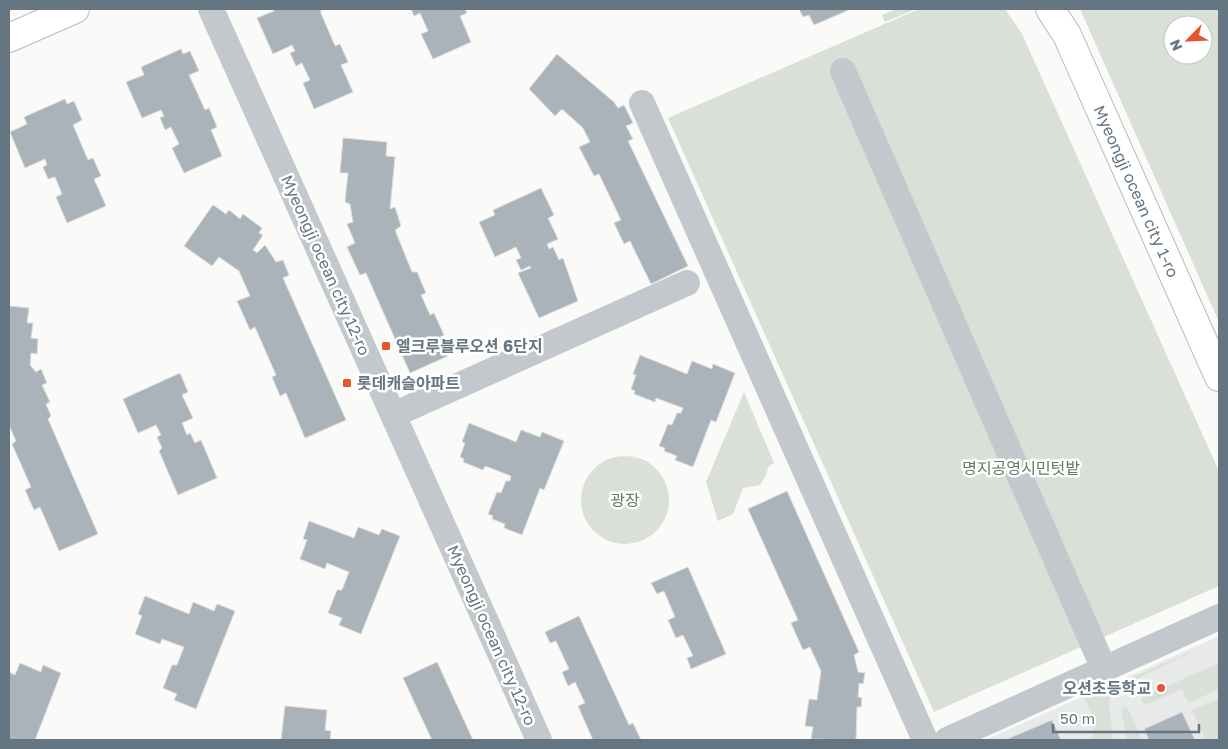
<svg xmlns="http://www.w3.org/2000/svg" width="1228" height="749" font-family="'Golos Text','Noto Sans KR',sans-serif">
	<style>
		.built { fill: #e8e9e9 }
		.green { fill: #dadfd7; fill-rule: evenodd }
		.building { fill: #aab3b9; stroke: #dcdcda }
		.lines { fill: none; stroke-linecap: round; stroke-linejoin: round }
		.major-casing { stroke: #b5babe; stroke-width: 30 }
		.minor { stroke: #c3c8cc; stroke-width: 26 }
		.major { stroke: #fff; stroke-width: 28 }
		.poi-dot { fill: #e4572e; stroke: #fff; stroke-width: 2 }
		.labels { text-anchor: middle; dominant-baseline: central; stroke-width: 5; stroke-linejoin: round; paint-order: stroke }
		.street-label { font-size: 16px; fill: #657683; stroke: #fff }
		.poi-label { font-size: 16px; font-weight: bold; fill: #657683; stroke: #fff; text-anchor: start }
		.park-label { font-size: 16px; fill: #687a64; stroke: #fff }
	</style>
	<rect width="100%" height="100%" fill="#fafaf8"/>
	<path class="built" d="M1219,636V740H985Z"/>
	<path class="green" d="M896,9H916L885,22L882,15Z
		M919,9H1005L1022,34L1219,471V586L934,712L668,118Z
		M1080,9H1219V322ZM1173,25H1203V55H1173Z
		M744,392L774,463L769,466L765,477L760,485L743,488L733,514L718,521L706,482Z
		M581 500a44 44 0 1 1 88 0a44 44 0 1 1-88 0Z
		M1206,645L1116,689L1109,701L1113,740H1092L1095,725L1085,698Z
		M1219,663V689L1189,703L1182,689L1146,705L1142,702V697Z
		M1219,699V740H1206L1192,710Z
		M1127,707L1142,740H1127L1121,710Z"/>
	<path class="building" d="M274,9H325L320,11L335,46L340,44L348,62L341,65L353,92L314,109L303,83L310,80L302,63L296,66L290,53L295,51L292,45L273,54L257,18L274,11Z
		M411,9H465L467,13L460,16L471,42L433,59L421,34L428,31L420,13L414,16Z
		M799,9H851L814,25L809,15L803,17Z
		M181,49L183,54L190,51L199,71L189,75L205,110L209,108L217,127L211,130L222,156L184,173L172,148L179,144L171,127L165,130L160,118L164,116L161,110L142,118L126,82L144,75L141,67Z
		M557,54L614,102L618,108L624,105L633,123L626,126L633,139L628,141L688,266L651,284L630,241L624,244L614,223L621,220L599,174L594,176L579,147L590,142L583,128L562,109L555,116L529,89Z
		M65,99L67,104L74,101L82,120L73,125L88,160L93,158L101,176L94,179L106,206L67,223L56,197L62,194L55,177L48,179L43,167L47,165L45,159L25,168L10,132L27,124L24,117Z
		M343,138L387,142L386,156L395,157L390,209L395,207L401,226L395,230L412,272H417L426,293L421,295L430,315L434,313L444,335L440,337L448,356L410,373L366,273L360,275L347,247L355,243L347,224L353,222L350,204L345,202L348,173H340Z
		M541,188L554,215L548,218L558,239L547,244L549,249L553,247L559,260L563,258L578,301L539,318L518,273L531,268L530,266L521,270L516,260L521,258L516,247L495,257L479,222L495,215L493,210Z
		M213,205L226,214L229,210L240,219L243,214L262,228L259,233L263,235L253,250L257,253L265,245L276,262L283,260L289,275L283,278L346,420L305,438L286,393L280,396L272,377L276,375L255,327L250,330L237,301L250,296L239,271L219,257L212,266L184,246Z
		M9,306L29,308L27,323H33L31,338L38,339L37,354L31,353L30,365L36,372L41,369L47,383L42,385L50,402L46,404L51,416L48,419L98,534L59,551L40,507L34,510L25,490L31,487L12,444L16,441L9,425Z
		M640,355L687,374L692,361L712,369L713,364L735,373L716,422L711,420L693,467L675,460L677,456L664,451L665,448L659,446L668,424L672,425L677,413H681L683,408L656,398L655,402L634,394L635,391L631,389L636,375L633,374Z
		M180,373L188,392L182,395L193,418L182,423L187,435L190,433L195,443L201,440L217,478L178,495L159,451L162,448L157,437L161,435L156,425L138,433L123,399Z
		M469,423L516,442L521,430L540,437L542,432L564,441L544,490L540,488L522,535L504,528L505,524L492,519L493,516L488,514L497,492L501,493L506,481H510L511,476L485,466L483,470L463,462L464,459L460,457L465,443L462,442Z
		M787,491L859,652L854,655L858,672L865,673L863,684L859,683L858,697L862,698L861,707H857L856,740L811,739L813,727L805,726L809,699L817,700L821,671L810,647L803,650L791,623L798,620L748,509Z
		M309,521L354,538L358,527L379,535L382,529L400,536L361,634L339,625L342,618L328,613L337,590H342L349,572L327,563L325,569L300,559L307,540L303,539Z
		M688,567L726,654L691,669L687,658L693,656L683,635L676,638L668,620L675,617L664,591L657,594L651,583Z
		M145,596L189,614L193,602L214,611L217,604L235,611L196,709L174,700L177,694L163,688L172,665H177L184,647L162,639L160,644L135,634L142,616L138,614Z
		M579,616L629,725L633,723L641,740H593L578,706L585,703L575,682L568,686L562,672L569,669L556,641L550,643L545,632Z
		M437,662L473,740H432L403,678Z
		M20,663L41,672L43,665L61,673L35,740H9V672L15,675Z
		M285,706L327,710L325,730L331,731L330,740H281Z
		M1182,712L1195,740H1149L1144,729Z
		M1052,720L1061,740H1005Z"/>
	<g class="lines">
		<defs>
			<g id="major">
				<path id="s1" d="M1050,9L1067,35L1219,377"/>
				<path d="M9,38L75,9"/>
			</g>
		</defs>
		<use href="#major" class="major-casing"/>
		<path class="minor" d="M211,9L539,740
			M843,71L1104,669
			M642,103L925,740
			M393,415L687,283
			M947,740L1219,617"/>
		<use href="#major" class="major"/>
	</g>
	<g class="poi-dot">
		<rect x="381" y="341" width="10" height="10" rx="2.5"/>
		<rect x="342" y="378" width="10" height="10" rx="2.5"/>
		<circle cx="1161" cy="688" r="5"/>
	</g>
	<g class="labels">
		<g class="street-label">
			<text stroke="none"><textPath href="#s1" startOffset="202">Myeongji ocean city 1-ro</textPath></text>
			<text transform="translate(326 265) rotate(66)">Myeongji ocean city 12-ro</text>
			<text transform="translate(492 635) rotate(66)">Myeongji ocean city 12-ro</text>
		</g>
		<g class="poi-label">
			<text x="396" y="346">엘크루블루오션 6단지</text>
			<text x="357" y="383">롯데캐슬아파트</text>
			<text x="1151" y="688" text-anchor="end">오션초등학교</text>
		</g>
		<g class="park-label">
			<text x="1021" y="468">명지공영시민텃밭</text>
			<text x="625" y="500">광장</text>
		</g>
	</g>
	<rect width="1228" height="749" fill="none" stroke="#657683" stroke-width="20"/>
	<g transform="translate(1188 40) rotate(246)"><circle r="24" fill="#ffffff" stroke="#c1c8cd"/>
	<path d="M0-4L9 19L0 12L-9 19Z" fill="#e4572e"/>
	<text y="-8" font-size="14" font-weight="bold" text-anchor="middle" fill="#657683">N</text>
	</g>
	<path d="M1053 724v8h146v-8" fill="none" stroke="#657683" stroke-width="2.5"/>
	<text x="1060" y="724" font-size="15" fill="#657683" stroke="#ffffff" stroke-width="4" paint-order="stroke">50 m</text>
</svg>
